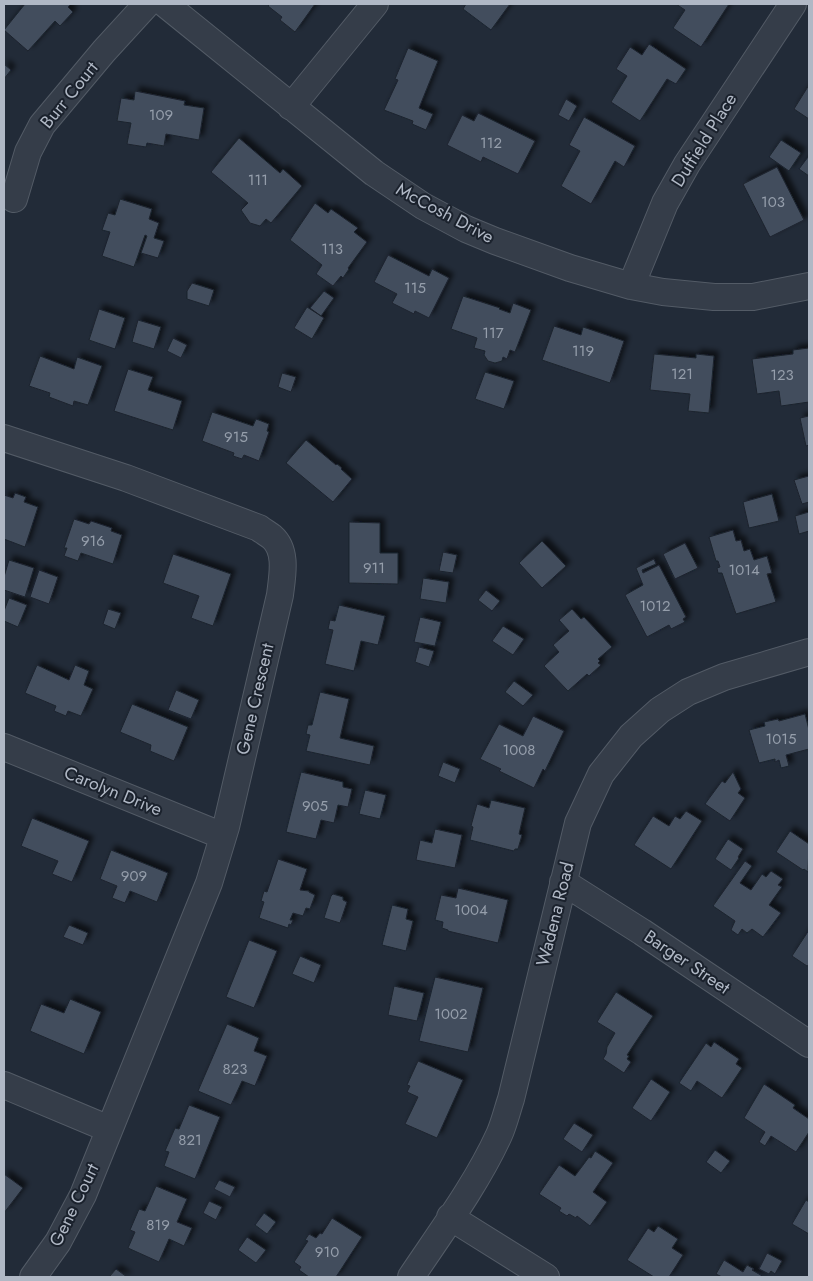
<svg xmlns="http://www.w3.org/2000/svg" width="813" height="1281" font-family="Jost,sans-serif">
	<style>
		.building { fill: #434e5d; stroke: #1d242f; filter: url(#shadow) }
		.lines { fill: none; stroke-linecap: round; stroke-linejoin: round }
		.minor-casing { stroke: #535b66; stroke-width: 28 }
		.minor { stroke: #353d49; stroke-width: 26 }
		.labels { text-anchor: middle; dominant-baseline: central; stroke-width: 4; stroke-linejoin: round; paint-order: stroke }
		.number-label { font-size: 15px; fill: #959eab }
		.street-label { font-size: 18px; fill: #b0b8c5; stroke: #1b222d }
	</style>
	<defs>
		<filter id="shadow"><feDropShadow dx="4.5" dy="-4.5" stdDeviation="2.5" flood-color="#0009"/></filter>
	</defs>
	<rect width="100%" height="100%" fill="#222b38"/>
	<path class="building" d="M25,4H71L68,7L73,12L60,26L55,21L28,51L4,30Z
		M270,4H315L295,32L280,20L282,17L268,6Z
		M466,4H510L491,30L463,9Z
		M676,4H729L701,47L673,28L685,10Z
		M649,44L686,69L676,84L667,79L640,121L611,102L627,76L616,69L630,47L642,55Z
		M408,48L438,61L419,108L433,114L426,130L412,124L413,121L384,110L398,80L395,79Z
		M4,64L11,70L4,79Z
		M809,85V119L794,109Z
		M135,91L185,101L184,105L204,108L199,140L166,134L164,146L147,143L146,147L127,144L131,123L117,121L121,98L134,100Z
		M566,99L577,106L569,121L558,115Z
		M478,113L535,141L518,174L483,157L481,162L447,145L462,115L474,121Z
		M584,117L635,146L624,167L615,161L591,204L561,186L580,151L569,145Z
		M239,138L280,173L283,169L302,186L271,223L266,219L260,226L250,223L241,210L248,203L211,172Z
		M781,140L801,153L789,171L769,157Z
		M808,157L809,158V176L799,169Z
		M777,167L804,220L770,237L743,184Z
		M120,199L152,209L149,219L159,223L154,238L164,241L158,258L141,253L147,236L145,235L134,267L102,256L110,232L102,230L108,213L115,215Z
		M315,203L328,213L331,209L358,228L354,232L367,242L348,268L349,269L343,278L341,276L333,286L316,274L322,265L290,240Z
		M388,255L429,276L432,269L449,278L429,318L415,311L414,314L392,303L397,294L374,282Z
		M192,283L214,290L209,306L187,299V291Z
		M324,291L334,298L321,316L310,308Z
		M463,296L500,308L499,309L510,313L513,303L531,310L515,352L510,350L507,359L503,357L502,361L495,363L488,361L484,355L485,351L474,348L477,338L451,329Z
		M307,307L324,318L312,339L294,328Z
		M99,309L125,318L115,349L89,340Z
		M138,320L161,327L154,349L132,342Z
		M554,326L581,335L583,327L624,341L610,383L542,360Z
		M173,338L187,345L181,358L167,351Z
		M809,348V402L781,406L779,391L757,394L752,359L793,354V350Z
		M654,354L696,358V354L714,356L709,413L688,411L690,394L650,390Z
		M40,356L74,369L77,357L102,366L88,405L74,401L73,406L49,397L50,393L29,386Z
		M128,369L153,377L148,390L182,401L173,430L114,411Z
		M485,372L514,381L504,409L475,399Z
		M282,373L296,377L291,392L278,387Z
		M212,412L253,426L256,419L269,424L267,431L269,432L259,461L244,455L242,459L233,456L234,453L202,441Z
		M809,416V445L806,446L800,418Z
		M306,440L336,465L337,464L342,468L341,469L352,479L333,502L286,463Z
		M809,476V502L802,504L794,480Z
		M15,493L26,497L24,502L38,507L25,547L4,539V495L13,498Z
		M772,494L779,521L749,528L743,502Z
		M809,512V531L799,534L795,516Z
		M74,519L89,524L91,521L112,528L111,531L122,535L113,564L81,553L78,561L64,556L67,548H64Z
		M349,522L380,523V553H398V584L349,583Z
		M733,530L736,541L741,540L744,551L750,549L754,560L767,556L772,573L767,574L776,602L736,614L722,573H718L717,568L720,567L718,561H716L709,537Z
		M542,541L566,566L542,588L519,563Z
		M685,543L698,568L675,579L663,554Z
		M443,552L457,555L453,573L439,571Z
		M173,554L231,574L213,626L191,618L199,596L163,583Z
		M654,559L656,564L642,570L643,573L659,565L686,617L683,619L685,622L671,629L669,625L647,637L625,595L643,585L636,568Z
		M9,560L34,568L25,597L4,590V577Z
		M39,570L58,577L49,604L30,597Z
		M423,578L449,582L446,603L420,599Z
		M486,590L500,601L492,611L478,600Z
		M9,598L27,605L18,627L4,621V611Z
		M339,605L385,616L378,645L361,641L354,671L325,664L333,630L328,629L330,620L335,621Z
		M108,609L121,613L115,629L103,624Z
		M572,609L581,619L584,617L612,647L598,659L600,661L598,663L601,665L589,676L587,674L568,691L544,666L559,652L553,645L569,631L559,620Z
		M420,617L441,622L435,646L414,642Z
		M503,626L524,639L513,655L492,641Z
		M419,647L434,651L429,667L415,662Z
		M37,665L69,680L75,665L89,671L84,685L93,689L81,716L68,711L66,716L54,711L56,706L25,693Z
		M514,681L533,695L523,706L505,692Z
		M176,690L199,700L191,719L168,710Z
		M320,692L349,699L340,738L374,746L370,765L306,751L310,735L306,734L308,725H312Z
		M132,704L188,727L174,761L150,751L151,745L120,732Z
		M805,714L809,730V749L786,755L789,766L781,768L779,760L775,762V759L759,763L749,730L765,726L764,722L778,719L779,721Z
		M533,716L564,731L545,771L543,769L534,788L499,771L501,769L480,759L499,724L523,736Z
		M443,762L460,769L455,783L438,776Z
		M301,772L343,782V787L352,789L348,807L338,805L334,823L321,820L316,839L286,832Z
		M733,772L741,789L738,793L745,798L730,821L705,804L722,781L725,783Z
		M365,790L386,795L380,819L359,814Z
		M491,800L525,808L519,834L522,835L518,849H515L514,851L470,840L473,827L471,826L477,804L489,808Z
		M686,811L702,821L671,869L634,845L653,816L669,826L675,816L680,819Z
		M32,818L89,841L72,882L52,874L58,861L21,846Z
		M435,829L462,835L455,868L416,860L420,840L432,843Z
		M790,831L809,844L808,872L804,869L803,870L776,852Z
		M728,839L743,849L738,857L739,858L731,870L715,859Z
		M111,850L168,873L157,902L130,891L125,903L112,898L117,886L100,879Z
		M278,859L307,869L300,890L309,891V892L315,895L310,909L306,908L303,916L293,913L290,920H293L291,925L289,924L288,928L259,918L264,902L261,901L264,891L267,892Z
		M745,861L752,866L740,883L751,890L762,874L766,877L771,871L783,879L778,885L782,887L769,905L781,913L763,937L752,929L747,933L742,929L738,935L731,930L735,921L713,906Z
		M458,888L508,900L498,943L448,931V930L442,928L443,922L435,920L441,895L456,898Z
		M333,894L343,897V900L347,902L340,923L324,918L331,896Z
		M392,905L408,909L406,919L413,921L406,951L382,945Z
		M69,925L88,933L83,945L63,937Z
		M809,930V965L807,966L792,956Z
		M249,940L277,951L254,1008L226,997Z
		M300,956L321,965L314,983L292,974Z
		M435,977L483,988L468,1052L419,1041Z
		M394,986L424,993L417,1021L388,1015Z
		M616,992L653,1016L627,1055L629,1056L627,1059L631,1062L624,1073L603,1059L606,1054L607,1047L615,1033L597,1022Z
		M70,999L101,1012L84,1054L30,1031L41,1004L64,1013Z
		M227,1024L259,1038L254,1051L267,1056L255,1086L242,1081L231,1105L198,1091Z
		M714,1042L739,1059L736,1064L742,1068L722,1098L697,1081L691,1091L679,1083L706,1043L711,1047Z
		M418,1061L463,1080L437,1138L405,1124L418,1097L407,1092L410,1086L407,1085Z
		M651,1079L670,1092L651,1121L632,1108Z
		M764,1084L795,1105L793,1108L809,1119V1132L796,1152L771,1136L765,1146L759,1142L765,1132L744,1118Z
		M189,1105L220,1117L195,1179L164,1166L169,1152L165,1151L175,1128L179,1129Z
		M574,1123L593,1135L582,1152L563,1139Z
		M715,1150L730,1161L721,1173L706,1162Z
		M595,1151L613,1163L593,1192L607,1202L590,1226L577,1216L576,1218L569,1214L567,1216L559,1211L561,1208L539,1194L559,1165L575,1176L589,1157L591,1158Z
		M4,1174L23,1188L4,1213Z
		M219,1180L235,1187L230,1197L214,1189Z
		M156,1186L187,1199L177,1222L192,1228L184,1246L169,1239L159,1262L128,1248L135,1232L130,1230L139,1209L145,1211Z
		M806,1200L809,1202V1234L792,1224Z
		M209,1201L222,1207L216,1220L203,1213Z
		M264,1213L276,1222L267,1234L255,1225Z
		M332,1218L362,1237L336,1277H309L299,1270L301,1267L294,1262L308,1241L305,1240L309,1234L316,1238L320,1233L322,1234Z
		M658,1226L678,1239L672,1248L683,1255L669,1277H654L627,1260L648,1228L654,1232Z
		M247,1237L266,1250L256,1263L238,1250Z
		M767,1253L782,1261L775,1274L771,1271L769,1274L759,1269Z
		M724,1260L743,1272L747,1265L754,1269L752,1270L764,1277H722L716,1274Z
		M116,1269L127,1277H109Z"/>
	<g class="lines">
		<defs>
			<path id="minor" d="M165,4L374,173L423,206L466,229L495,241L570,268L631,286L663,292L714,297H753L809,286
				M291,107L375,4
				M14,199L28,152L42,125L104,51L147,4
				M631,286L665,203L687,164L793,4
				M4,438L126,478L259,528C263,531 268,534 272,537C288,551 282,577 280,595L226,827L209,883L83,1195L58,1242L33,1277
				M4,747L223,836
				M563,882L642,932L809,1044
				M4,1085L109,1129
				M450,1217L546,1277
				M411,1277C441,1232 476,1185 499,1135C504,1124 507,1111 511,1099L578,823L601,774L631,736L660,710L688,692L724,677L809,652"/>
		</defs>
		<use href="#minor" class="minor-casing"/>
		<use href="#minor" class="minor"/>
	</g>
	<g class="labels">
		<g class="number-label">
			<text x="161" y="115">109</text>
			<text x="491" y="143">112</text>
			<text x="258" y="180">111</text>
			<text x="773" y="202">103</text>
			<text x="332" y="249">113</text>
			<text x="415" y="288">115</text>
			<text x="493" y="333">117</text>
			<text x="583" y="351">119</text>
			<text x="682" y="374">121</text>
			<text x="782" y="375">123</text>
			<text x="236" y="437">915</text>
			<text x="93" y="541">916</text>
			<text x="374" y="568">911</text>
			<text x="744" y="570">1014</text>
			<text x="655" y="606">1012</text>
			<text x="781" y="739">1015</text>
			<text x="519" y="750">1008</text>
			<text x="315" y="806">905</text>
			<text x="134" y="876">909</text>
			<text x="471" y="910">1004</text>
			<text x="451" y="1014">1002</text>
			<text x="235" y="1069">823</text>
			<text x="190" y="1140">821</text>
			<text x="158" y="1225">819</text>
			<text x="327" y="1252">910</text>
		</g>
		<g class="street-label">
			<text transform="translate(69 95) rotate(-51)">Burr Court</text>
			<text transform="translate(704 140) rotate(-58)">Duffield Place</text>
			<text transform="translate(445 213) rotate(28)">McCosh Drive</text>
			<text transform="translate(255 699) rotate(-77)">Gene Crescent</text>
			<text transform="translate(113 791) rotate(22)">Carolyn Drive</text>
			<text transform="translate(555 914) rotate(-76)">Wadena Road</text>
			<text transform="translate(687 962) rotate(34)">Barger Street</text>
			<text transform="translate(74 1205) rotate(-64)">Gene Court</text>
		</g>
	</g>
	<rect width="813" height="1281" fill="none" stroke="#b0b8c5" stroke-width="10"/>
</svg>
